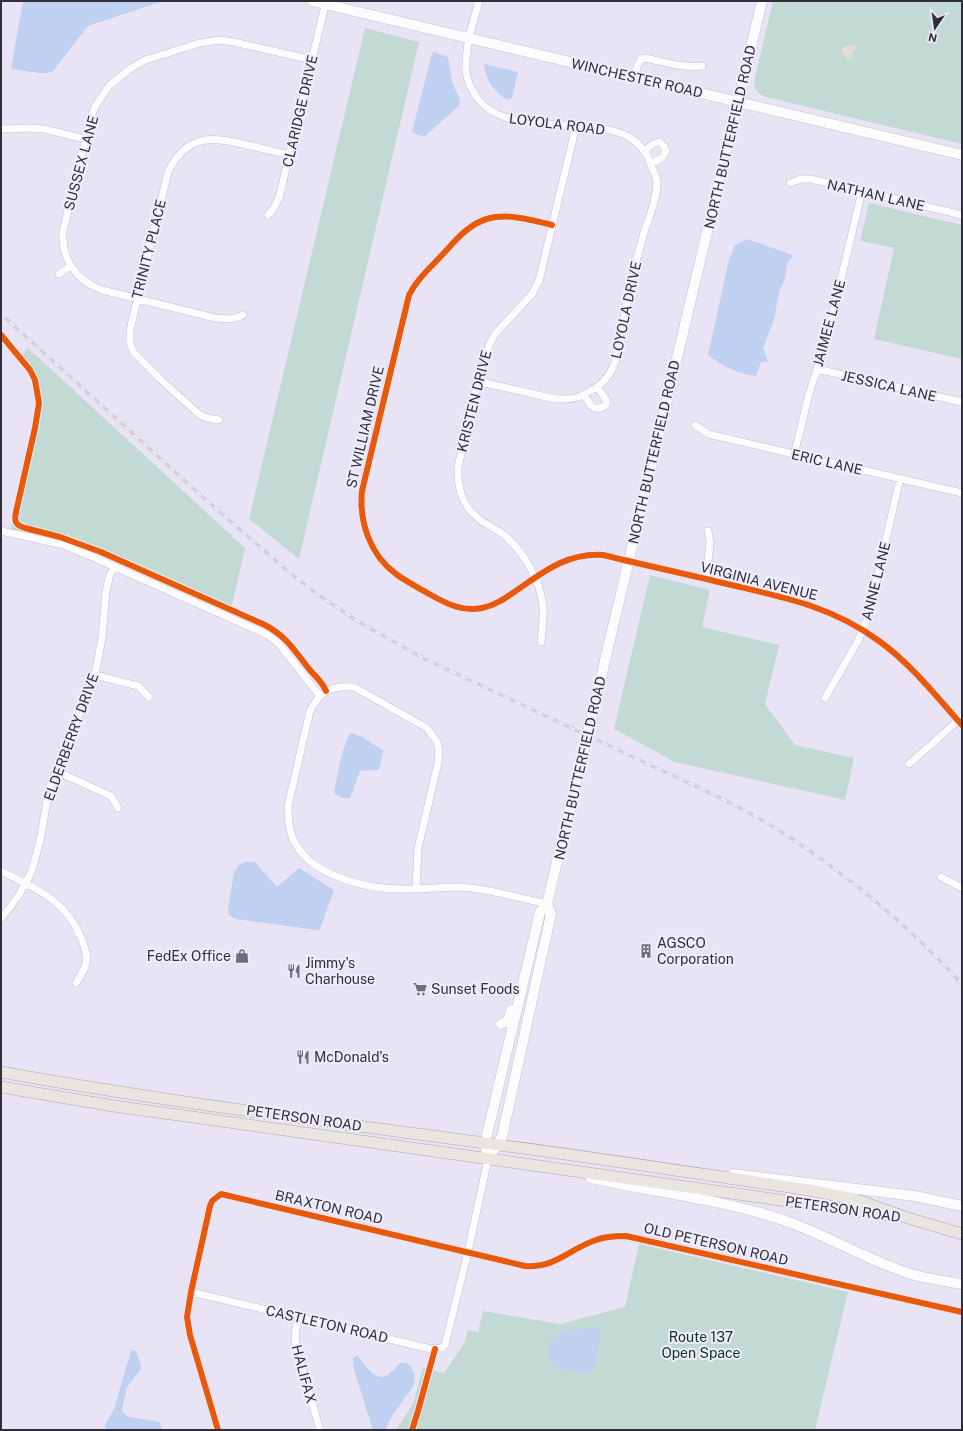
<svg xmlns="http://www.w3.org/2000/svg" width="963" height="1431" font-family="'Public Sans',sans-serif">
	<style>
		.green { fill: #c3dad4 }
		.sand { fill: #e5ddd1 }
		.water { fill: #c0d0f0 }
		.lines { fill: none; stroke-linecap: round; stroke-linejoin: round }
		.minor-casing { stroke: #c4c1cf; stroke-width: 8 }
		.secondary-casing { stroke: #c4c1cf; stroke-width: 11 }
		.primary-casing { stroke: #ada6a3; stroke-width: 12 }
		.minor { stroke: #fcfbfe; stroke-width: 7 }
		.secondary { stroke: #fcfbfe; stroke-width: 10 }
		.primary { stroke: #e9e6e2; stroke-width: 11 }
		.rail-casing { stroke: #d2d1d6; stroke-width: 3.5 }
		.rail { stroke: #efedfa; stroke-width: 2; stroke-dasharray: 6; stroke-linecap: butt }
		.cycleway-casing { stroke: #efedfa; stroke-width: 8 }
		.cycleway { stroke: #e8590c; stroke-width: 6 }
		.labels { text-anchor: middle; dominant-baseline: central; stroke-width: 4; stroke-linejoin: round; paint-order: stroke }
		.street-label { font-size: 14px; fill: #302e3a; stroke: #efedfa }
		.poi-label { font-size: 14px; fill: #302e3a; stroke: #efedfa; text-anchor: start }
		.park-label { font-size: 14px; fill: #0d3321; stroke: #efedfa }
	</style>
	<rect width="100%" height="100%" fill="#e8e4f6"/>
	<path class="green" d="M773,1H962V144L766,97L758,93L754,84L755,77Z
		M365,28L419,42L299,559L249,519Z
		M869,203L962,225V359L874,339L894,248L860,241Z
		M28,348L245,548L230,614L66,544L31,534L11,530L36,414C39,389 34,379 20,358Z
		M650,575L710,590L702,627L779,645L765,704L795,745L854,758L845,800L675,762L614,729Z
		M639,1244L848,1292L815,1430H396L413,1404L423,1368L444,1373L464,1344L468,1330L478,1332L483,1311L560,1324L625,1307Z"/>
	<path class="sand" d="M853,45L856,47V50L851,53L853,55L852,58L847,60L845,57V53L841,52L842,49L846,46Z"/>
	<path class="water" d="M23,1H163L88,26L53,71L46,73H39L11,69Z
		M434,52L448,57L452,82L460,100L459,106L425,136H421L412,132L432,53Z
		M484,64L518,72L512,98L507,100C494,91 485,80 484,64Z
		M747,239L782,251L793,256L787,264L785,278L779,292L774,320L763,348L768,361L761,362L756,376C738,374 722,366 708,355L729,260L735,245Z
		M351,733C363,736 372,744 383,750L381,764L378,770L360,771L350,798C343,799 340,797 334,793C338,774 341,748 351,733Z
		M245,862H255L277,887L299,868L334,890L320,929L317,930L236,919L229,915L228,910L234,872L239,865Z
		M590,1328H597L600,1330L601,1335L594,1368L591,1373C581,1375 579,1373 570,1371C566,1370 561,1370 558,1368C550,1363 546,1352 549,1343L557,1338L562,1331Z
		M132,1350L136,1351L142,1368L127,1387L122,1409L123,1413L129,1417L157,1421L160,1423L162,1430H106L105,1424L114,1409L131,1351Z
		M355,1356H358C365,1365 376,1384 389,1374C393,1371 397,1366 400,1363C405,1362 408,1363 411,1367C421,1383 409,1391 401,1403C395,1411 389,1420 386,1430H373L354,1370L353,1360Z"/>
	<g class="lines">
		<defs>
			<path id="minor" d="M634,78L638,64L641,59L645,58C664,62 683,68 702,66
				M1,129L31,128L44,129L85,139
				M644,151L653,144L659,142L664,146L666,151L662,158L650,164
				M790,183L801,179H811L962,215
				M268,215L272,211L279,198L326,1
				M552,225C523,218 493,208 468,229C458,236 450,247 442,255C430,268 417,279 409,295L362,491C359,522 370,555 396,574C407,582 419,588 431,595C447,604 463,612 482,608C497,605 508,596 520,588C547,569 569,553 603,555C644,565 686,574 727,584C782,597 832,606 879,641C911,664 936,696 962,725
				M59,274L71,266
				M243,315C234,320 225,319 215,318L102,290C76,281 61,258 63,231L91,117L96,105L109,86L131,68L145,60L200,43L219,40L234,42L312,60
				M817,369L962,402
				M478,381C494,385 510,389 526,392C539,395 552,400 565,399C574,399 583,396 590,391C602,385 611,374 615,362C622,344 623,316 628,297C632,277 637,256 643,236C648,219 657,201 657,182C656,174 653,170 650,164C649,161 649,158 647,155C641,146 635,139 625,135C581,115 498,140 473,91C469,84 466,76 466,69C465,46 473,23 479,1
				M584,395C590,404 593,414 606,405L607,401L597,387
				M219,420L207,418L200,415L161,380L134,353L130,344V330L168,172C187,134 211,136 247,145C261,148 275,152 290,155
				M695,425L708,434L962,493
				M794,455L809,394L827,338L862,191
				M1,531L64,545L95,558L266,634L279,644L320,696
				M706,579L710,543L708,531
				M541,642C542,630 544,618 543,606C540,580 524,552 504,535C496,529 487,525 479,519C462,506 457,487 458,467L478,381L489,345L495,334L532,294L539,281L576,126
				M95,675L138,686L149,697
				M825,698L858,641L868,617L900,479
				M909,764L962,717
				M56,771L111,796L118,808
				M1,871C36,889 67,900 82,940C85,948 89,959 85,967C83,972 79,978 76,983
				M941,877L962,888
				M416,889L418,848L438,763L439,750L437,742L427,728L354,687C332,685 320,691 310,711L288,806C288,816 288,826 292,836C306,876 369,890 406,889C425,889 443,887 461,887C490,889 519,898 547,904
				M1,919L19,895L31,873L40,841L49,789L95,675L102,638L106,591L109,578L114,566
				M191,1292L431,1349L442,1348L445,1345L468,1252L488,1159
				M298,1317L295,1334L296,1348L320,1430
				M218,1430L190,1335L187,1317L191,1292L210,1206L212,1201L221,1194L525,1266C556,1268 569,1249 596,1240C606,1236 616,1236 626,1236L962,1312"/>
			<path id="secondary" d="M312,1L962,155
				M501,1024L508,1021L511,1010
				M493,1151L502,1137L551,914L547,904
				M488,1159L485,1143L540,912L547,904L762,1
				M733,1174L915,1196L962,1206
				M591,1178C654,1192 721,1199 783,1220C827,1235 867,1260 911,1274C928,1279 945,1281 962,1284"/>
			<path id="primary" d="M1,1072C161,1101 323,1121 484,1143C592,1157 700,1174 809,1190L854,1199L908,1218L962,1234
				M1,1087L114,1106L886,1215"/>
		</defs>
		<use href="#minor" class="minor-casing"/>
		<use href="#secondary" class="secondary-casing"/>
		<use href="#primary" class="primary-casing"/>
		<use href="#minor" class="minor"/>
		<use href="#secondary" class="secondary"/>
		<use href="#primary" class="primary"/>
		<defs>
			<path id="rail" d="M1,314L205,499L283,567L317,594L362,624L425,659C495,692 565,725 635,758C684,781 734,802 780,831C847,874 908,925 962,984"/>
		</defs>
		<use href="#rail" class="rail-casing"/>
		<use href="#rail" class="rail"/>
		<defs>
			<path id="cycleway" d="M552,225C523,218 493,208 468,229C458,236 450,247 442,255C430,268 417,279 409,295L362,491C359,522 370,555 396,574C407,582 419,588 431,595C447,604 463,612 482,608C497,605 508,596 520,588C547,569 569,553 603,555C644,565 686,574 727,584C782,597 832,606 879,641C911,664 936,696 962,725
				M1,335L30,370L35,380L39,403L35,428L16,512C14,521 15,525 25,528L60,537L101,552L265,625C287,637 294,650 309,669C316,677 322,681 326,691
				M218,1430L190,1335L187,1317L191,1292L210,1206L212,1201L221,1194L525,1266C556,1268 569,1249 596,1240C606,1236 616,1236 626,1236L962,1312
				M412,1430L418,1411L435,1349"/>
		</defs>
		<use href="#cycleway" class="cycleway-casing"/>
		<use href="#cycleway" class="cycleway"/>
	</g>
	<defs>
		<symbol id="building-bare" viewBox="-9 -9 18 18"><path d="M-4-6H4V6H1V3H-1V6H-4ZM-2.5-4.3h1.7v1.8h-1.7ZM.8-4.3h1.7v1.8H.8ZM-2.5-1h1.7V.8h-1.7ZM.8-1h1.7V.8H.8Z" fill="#706e7c" stroke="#efedfa" stroke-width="2.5" paint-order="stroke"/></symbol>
		<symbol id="shop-bare" viewBox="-9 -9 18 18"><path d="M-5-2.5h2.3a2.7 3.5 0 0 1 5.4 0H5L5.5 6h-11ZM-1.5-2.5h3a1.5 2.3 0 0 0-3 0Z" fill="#706e7c" stroke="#efedfa" stroke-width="2.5" paint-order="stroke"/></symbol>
		<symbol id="restaurant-bare" viewBox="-9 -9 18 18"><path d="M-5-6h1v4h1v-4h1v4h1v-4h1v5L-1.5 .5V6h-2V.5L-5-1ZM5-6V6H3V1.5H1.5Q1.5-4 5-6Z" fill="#706e7c" stroke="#efedfa" stroke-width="2.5" paint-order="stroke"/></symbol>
		<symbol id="supermarket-bare" viewBox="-9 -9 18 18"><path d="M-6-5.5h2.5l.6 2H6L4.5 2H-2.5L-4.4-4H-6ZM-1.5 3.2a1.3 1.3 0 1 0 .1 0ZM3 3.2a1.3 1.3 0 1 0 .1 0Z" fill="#706e7c" stroke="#efedfa" stroke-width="2.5" paint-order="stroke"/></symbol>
	</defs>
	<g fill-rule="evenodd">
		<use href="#building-bare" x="636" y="941" width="20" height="20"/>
		<use href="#shop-bare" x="232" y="946" width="20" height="20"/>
		<use href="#restaurant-bare" x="284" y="961" width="20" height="20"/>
		<use href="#supermarket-bare" x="410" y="979" width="20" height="20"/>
		<use href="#restaurant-bare" x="293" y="1047" width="20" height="20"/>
	</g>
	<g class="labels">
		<g class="street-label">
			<text transform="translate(637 78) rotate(13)">WINCHESTER ROAD</text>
			<text transform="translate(300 111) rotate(-77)">CLARIDGE DRIVE</text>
			<text transform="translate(557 124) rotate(7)">LOYOLA ROAD</text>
			<text transform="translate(730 137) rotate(-77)">NORTH BUTTERFIELD ROAD</text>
			<text transform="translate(81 163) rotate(-75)">SUSSEX LANE</text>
			<text transform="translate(876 195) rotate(13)">NATHAN LANE</text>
			<text transform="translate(149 249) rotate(-76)">TRINITY PLACE</text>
			<text transform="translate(626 310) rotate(-78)">LOYOLA DRIVE</text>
			<text transform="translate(829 323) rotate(-75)">JAIMEE LANE</text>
			<text transform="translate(889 386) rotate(13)">JESSICA LANE</text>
			<text transform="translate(474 401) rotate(-76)">KRISTEN DRIVE</text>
			<text transform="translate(365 427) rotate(-77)">ST WILLIAM DRIVE</text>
			<text transform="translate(654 452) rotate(-77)">NORTH BUTTERFIELD ROAD</text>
			<text transform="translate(827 462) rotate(13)">ERIC LANE</text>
			<text transform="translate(759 581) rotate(14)">VIRGINIA AVENUE</text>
			<text transform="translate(876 581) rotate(-76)">ANNE LANE</text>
			<text transform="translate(71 737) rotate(-70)">ELDERBERRY DRIVE</text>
			<text transform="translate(580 768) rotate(-77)">NORTH BUTTERFIELD ROAD</text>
			<text transform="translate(304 1118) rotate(8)">PETERSON ROAD</text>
			<text transform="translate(329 1207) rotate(13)">BRAXTON ROAD</text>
			<text transform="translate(843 1209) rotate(8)">PETERSON ROAD</text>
			<text transform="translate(716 1244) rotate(13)">OLD PETERSON ROAD</text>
			<text transform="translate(327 1324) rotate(13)">CASTLETON ROAD</text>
			<text transform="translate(304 1374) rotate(75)">HALIFAX</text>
		</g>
		<g class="poi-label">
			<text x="657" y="943">AGSCO<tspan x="657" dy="16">Corporation</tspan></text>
			<text x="231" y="956" text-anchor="end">FedEx Office</text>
			<text x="305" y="963">Jimmy's<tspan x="305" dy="16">Charhouse</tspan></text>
			<text x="431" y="989">Sunset Foods</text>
			<text x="314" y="1057">McDonald's</text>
		</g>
		<g class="park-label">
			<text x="701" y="1337">Route 137<tspan x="701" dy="16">Open Space</tspan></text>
		</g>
	</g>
	<rect width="963" height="1431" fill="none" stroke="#302e3a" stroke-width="4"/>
	<g transform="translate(935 28) rotate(193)" stroke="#efedfa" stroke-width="3" paint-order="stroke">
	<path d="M0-3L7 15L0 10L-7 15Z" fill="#302e3a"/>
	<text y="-6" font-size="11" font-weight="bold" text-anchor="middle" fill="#302e3a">N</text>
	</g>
</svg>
